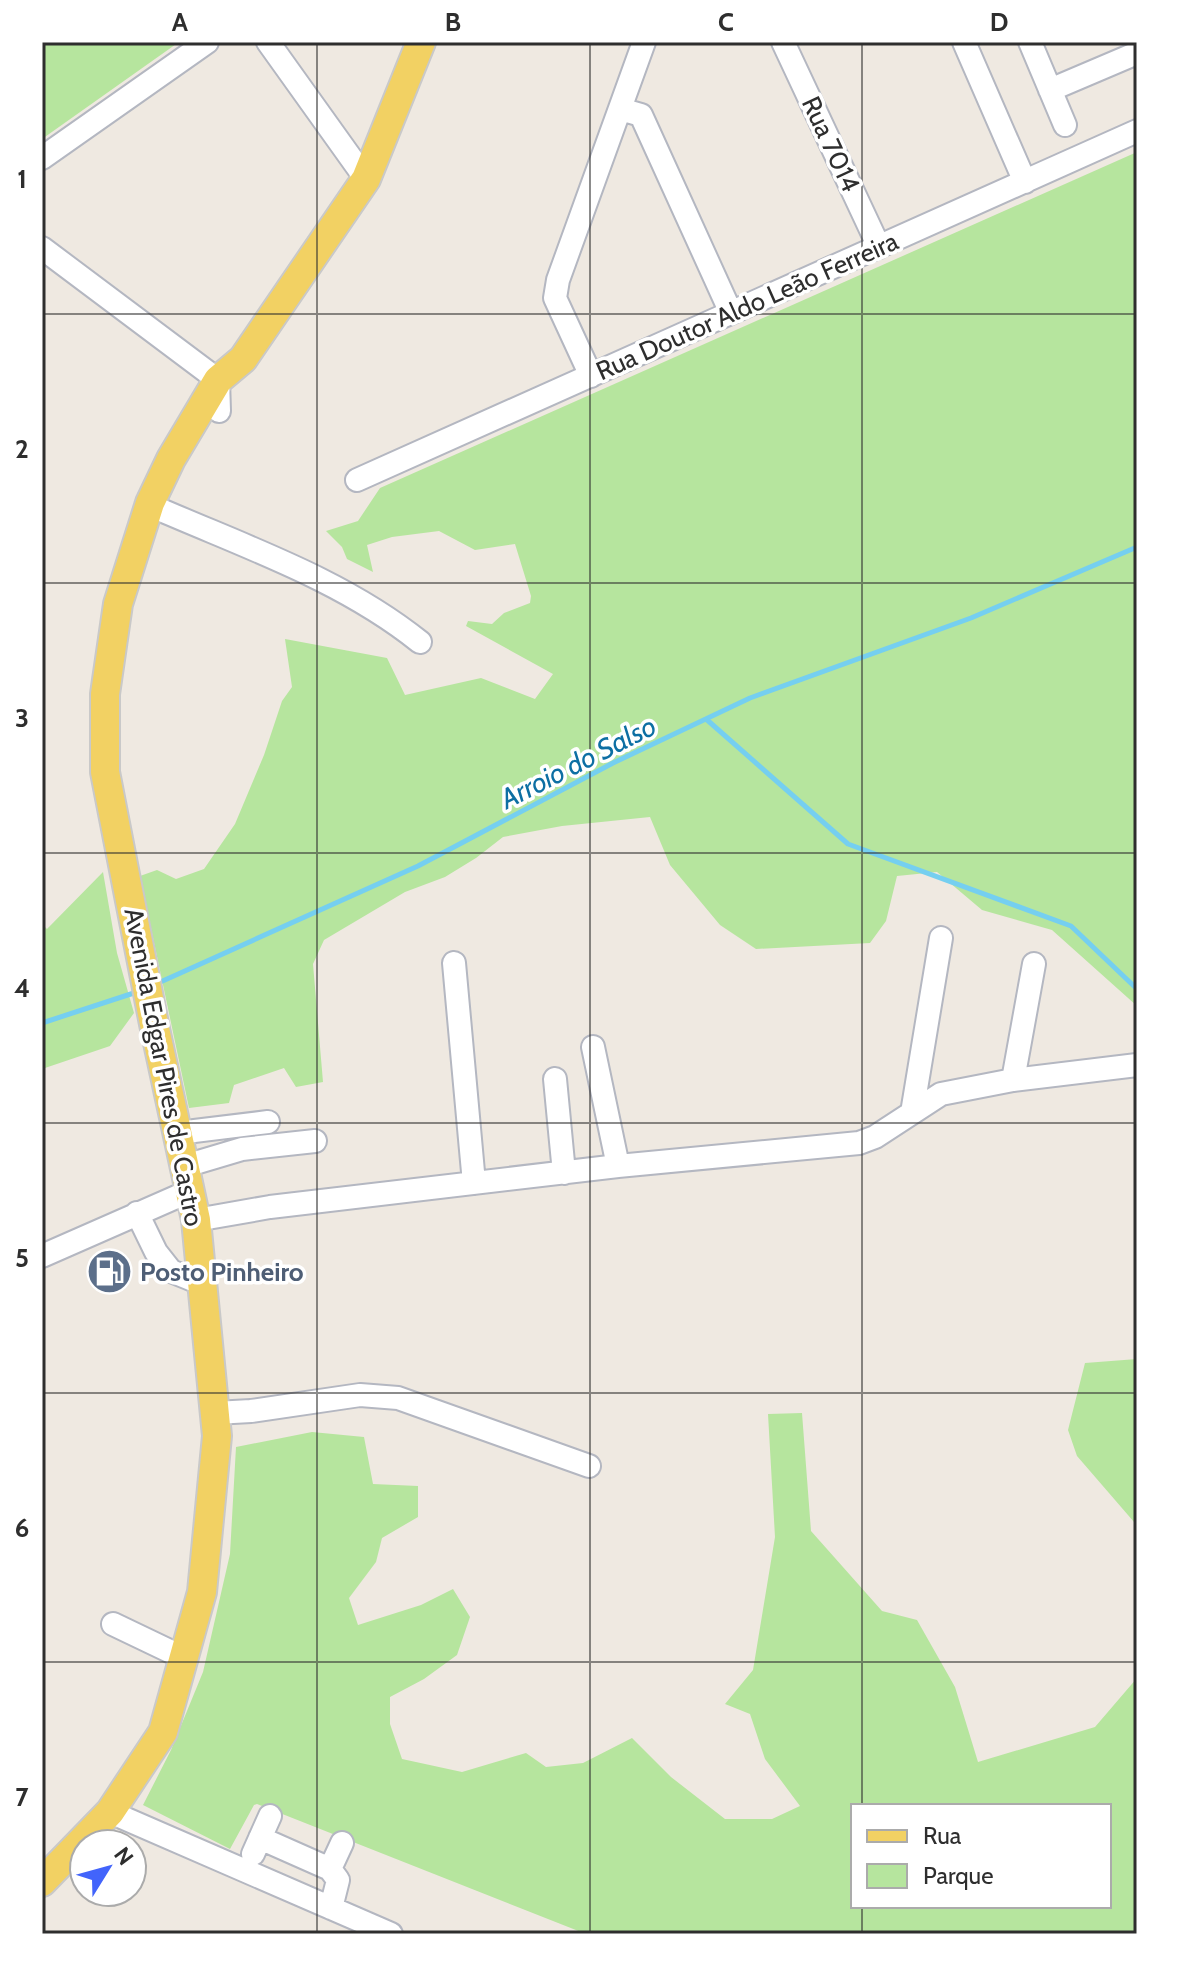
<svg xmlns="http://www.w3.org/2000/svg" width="1179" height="1976" font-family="Cabin,sans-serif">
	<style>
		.green { fill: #b6e59e; fill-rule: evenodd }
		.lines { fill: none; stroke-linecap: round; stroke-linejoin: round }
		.stream { stroke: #75cff0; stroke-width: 5 }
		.minor-casing { stroke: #b4b7c1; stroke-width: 26 }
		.major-casing { stroke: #c9c9c9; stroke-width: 32 }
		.minor { stroke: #fff; stroke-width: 22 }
		.major { stroke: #f2d163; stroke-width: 28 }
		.grid { fill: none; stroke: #2e2e2e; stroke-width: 2; stroke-opacity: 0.55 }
		.labels { text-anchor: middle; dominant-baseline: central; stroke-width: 7; stroke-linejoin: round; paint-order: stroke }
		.street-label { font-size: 26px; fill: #2e2e2e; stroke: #fff }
		.service-label { font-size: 26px; font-weight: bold; fill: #4e5e75; stroke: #fff; text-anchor: start }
		.water-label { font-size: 28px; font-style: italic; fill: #0d6fa3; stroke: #fff }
		.neatline { fill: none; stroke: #2e2e2e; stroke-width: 3 }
		.grid-label { font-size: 26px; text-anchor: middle; font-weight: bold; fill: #2e2e2e }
	</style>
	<rect width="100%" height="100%" fill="#efe9e1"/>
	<path class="green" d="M42,42H179L42,139Z
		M1137,152V1006L1052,930L982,910L937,872L897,876L886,921L870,943L756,949L720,925L670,865L650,817L562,826L503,837L476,858L445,877L405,892L324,940L313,964L323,1082L296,1087L284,1068L234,1085L229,1103L189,1108L140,876L157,870L176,879L204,869L235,824L264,755L282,701L292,687L285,639L387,658L405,695L481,678L535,699L553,674L466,626L468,621L492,624L504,613L530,603L531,596L515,544L475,550L439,531L392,537L367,545L373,572L347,559L342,547L326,531L358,521L380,488Z
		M103,872L117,953L134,1013L110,1046L42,1069V924L47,929Z
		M1137,1359V1574L1134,1522L1077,1456L1068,1430L1085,1363Z
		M802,1413L811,1531L882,1611L917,1620L955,1687L978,1762L1095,1727L1137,1678V1934H586L257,1804L254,1805L230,1849L143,1805L171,1750L203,1672L230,1554L236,1447L312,1432L364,1437L373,1484L418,1486V1517L382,1538L376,1562L349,1598L358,1625L421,1605L453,1589L470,1617L457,1655L424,1679L390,1697V1724L402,1759L462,1772L526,1753L546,1767L583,1763L632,1738L671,1777L725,1819H772L800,1806L765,1759L750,1714L725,1704L753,1670L775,1537L768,1414ZM853,1806H1109V1906H853Z"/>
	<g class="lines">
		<path class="stream" d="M706,719L848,844L1071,926L1137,989
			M156,984L418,866L613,763L750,698L971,618L1137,547
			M42,1023L140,991"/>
		<defs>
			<path id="minor" d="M268,42L366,179
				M783,42L879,247
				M964,42L1025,182
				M1030,42L1065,125
				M1050,90L1137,53
				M620,109L641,115L731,313
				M42,158L207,42
				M42,248L218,380L219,411
				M591,376L555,298L558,280L644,42
				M357,480L1137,131
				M161,510C251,549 344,581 420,642
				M454,963L474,1183
				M593,1047L618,1166
				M555,1079L564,1173
				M1013,1080L1034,964
				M912,1113L941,938
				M178,1133L268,1122
				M185,1166L242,1149L315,1141
				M137,1213L156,1252L171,1271L203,1284
				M196,1220L270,1207L618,1166L859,1143L875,1137L941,1094L1013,1080L1137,1065
				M42,1256L190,1191
				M215,1413L251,1411L360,1395L398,1398L589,1466
				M113,1624L184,1658
				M110,1812L391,1934
				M260,1838L330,1869L338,1880L331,1908
				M253,1854L270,1816
				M330,1869L342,1843"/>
			<path id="major" d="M42,1882L110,1812L163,1732L202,1592L217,1436L196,1220L154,1024L105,772V694L118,604L150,503L171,459L218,380L243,359L366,179L421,42"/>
		</defs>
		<use href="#minor" class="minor-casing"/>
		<use href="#major" class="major-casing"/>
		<use href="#minor" class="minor"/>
		<use href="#major" class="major"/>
	</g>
	<path class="grid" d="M317,42V1934M590,42V1934M862,42V1806M42,314H1137M42,583H1137M42,853H1137M42,1123H1137M42,1393H1137M42,1662H1137M862,1906V1934"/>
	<defs>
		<symbol id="fuel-disc" viewBox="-11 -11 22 22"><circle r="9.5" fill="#5c6f8a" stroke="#fff"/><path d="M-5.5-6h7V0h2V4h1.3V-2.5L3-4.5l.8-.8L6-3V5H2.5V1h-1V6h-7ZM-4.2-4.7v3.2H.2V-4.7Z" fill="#fff"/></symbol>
	</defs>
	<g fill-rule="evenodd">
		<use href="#fuel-disc" x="84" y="1246" width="51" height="51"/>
	</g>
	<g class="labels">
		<g class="street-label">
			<text transform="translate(831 144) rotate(65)">Rua 7014</text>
			<text transform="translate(747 306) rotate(-24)">Rua Doutor Aldo Leão Ferreira</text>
			<text transform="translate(164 1067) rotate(79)">Avenida Edgar Pires de Castro</text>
		</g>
		<g class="service-label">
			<text x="140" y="1272">Posto Pinheiro</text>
		</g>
		<g class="water-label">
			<text transform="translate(578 762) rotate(-27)">Arroio do Salso</text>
		</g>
	</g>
	<rect width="1179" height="1976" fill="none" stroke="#ffffff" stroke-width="88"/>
	<rect x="851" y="1804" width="260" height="104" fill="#ffffff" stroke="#ababab" stroke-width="2"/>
	<rect x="867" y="1830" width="40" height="12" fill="#f2d163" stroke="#ababab" stroke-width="2"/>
	<text x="923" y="1844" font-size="24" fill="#2e2e2e">Rua</text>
	<rect x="867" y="1864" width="40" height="24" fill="#b6e59e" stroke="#ababab" stroke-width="2"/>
	<text x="923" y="1884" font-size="24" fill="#2e2e2e">Parque</text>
	<g transform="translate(108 1868) rotate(53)"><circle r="38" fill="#ffffff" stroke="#ababab" stroke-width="2"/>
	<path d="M0-6L14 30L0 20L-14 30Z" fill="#4264fb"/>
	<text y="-12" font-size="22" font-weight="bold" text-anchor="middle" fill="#2e2e2e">N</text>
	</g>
	<rect x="44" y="44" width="1091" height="1888" class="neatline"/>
	<g class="grid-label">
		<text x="180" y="31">A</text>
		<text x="453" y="31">B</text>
		<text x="726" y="31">C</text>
		<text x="999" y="31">D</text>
		<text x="22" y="188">1</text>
		<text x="22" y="458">2</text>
		<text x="22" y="727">3</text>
		<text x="22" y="997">4</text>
		<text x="22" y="1267">5</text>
		<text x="22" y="1537">6</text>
		<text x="22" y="1806">7</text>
	</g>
</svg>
